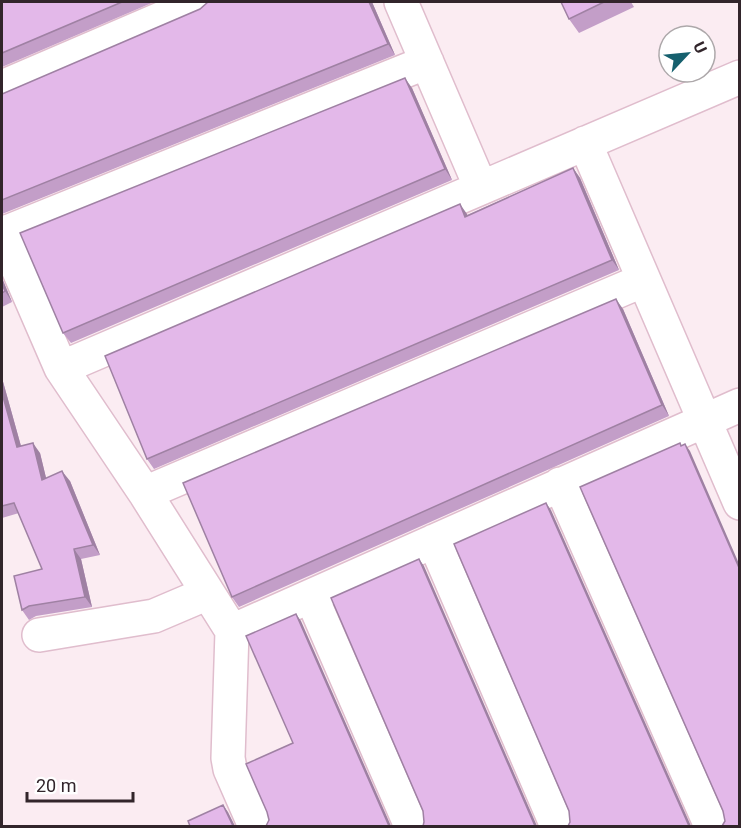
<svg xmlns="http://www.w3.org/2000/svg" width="741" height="828" font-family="Roboto,sans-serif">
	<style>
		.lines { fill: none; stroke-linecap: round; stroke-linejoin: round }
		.minor-casing { stroke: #e0bdcd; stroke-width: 36 }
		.minor { stroke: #fff; stroke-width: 33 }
		.wall { fill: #c39ec8 }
		.shaded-wall { fill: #9f81a3 }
		.building { fill: #e3b8e9; stroke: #9f81a3; stroke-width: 1.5 }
	</style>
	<rect width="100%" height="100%" fill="#fbecf2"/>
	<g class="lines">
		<defs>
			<path id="minor" d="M401,2L481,188
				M2,87L200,2
				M585,143L740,503
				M2,232L61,368L145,493L232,631L228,758L230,769L255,826
				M2,234L427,62
				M61,368L740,77
				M560,484L711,826
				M145,493L644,280
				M434,541L557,826
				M311,596L411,826
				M232,631L740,405
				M39,635L154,616L208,593"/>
		</defs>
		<use href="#minor" class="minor-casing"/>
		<use href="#minor" class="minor"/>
	</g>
	<path class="wall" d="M2,2H154L2,67Z
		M372,2L395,55L2,214V94Z
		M561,2H631L634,7L579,33L569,19Z
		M412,88L452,180L71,343L63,333Z
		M573,168L580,178L619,270L154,469L147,459L467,215Z
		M2,278L12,302L2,307Z
		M623,309L669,416L239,607L232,597Z
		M2,378L21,446L40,453L46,478L70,481L100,555L81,559L92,607L36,616L29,620L22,610L42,569L19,513L2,518Z"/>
	<path class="shaded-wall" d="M369,2H372L395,55L388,44Z
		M405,78L412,88L452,180L445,169Z
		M573,168L580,178L619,270L612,260Z
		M460,204L467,214L472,227L465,217Z
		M2,278L12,302L5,291L2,284Z
		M616,299L623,309L669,416L662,405Z
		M2,378L24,457L17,447L2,393Z
		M33,443L40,453L49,490L42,480Z
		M685,444L690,451L740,566V570Z
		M62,471L70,481L100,555L93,545Z
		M546,503L551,510L691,826H689Z
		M74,549L81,559L92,607L85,597Z
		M419,559L424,566L537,826H535Z
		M296,614L301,621L391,826H389Z
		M223,805L228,812L235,826H233Z"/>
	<path class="building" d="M2,2H122L2,53Z
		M208,2H369L388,44L2,200V94L200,9Z
		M561,2H604L569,19Z
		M405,78L445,169L63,333L20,233Z
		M573,168L612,260L147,459L105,356L460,204L465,217Z
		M2,284L5,291L2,293Z
		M616,299L662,405L232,597L183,483Z
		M2,393L17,447L33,443L42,480L62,471L93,545L74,549L85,597L29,606L22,610L14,576L42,569L14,503L2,506Z
		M680,443L681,446L685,444L740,570V826H722L725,821L723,811L580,487Z
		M546,503L689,826H568L570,822L569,811L454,544Z
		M419,559L535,826H423L424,822L423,811L331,598Z
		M296,614L389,826H266L269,820L267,812L246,764L293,743L246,636Z
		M223,805L233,826H190L188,821Z"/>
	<rect width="741" height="828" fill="none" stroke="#32252b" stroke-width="6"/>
	<g transform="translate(687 54) rotate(64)"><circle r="28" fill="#ffffff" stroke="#ada8aa" stroke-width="1.5"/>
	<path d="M0-4.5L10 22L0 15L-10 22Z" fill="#16606e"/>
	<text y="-9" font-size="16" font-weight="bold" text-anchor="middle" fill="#32252b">U</text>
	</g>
	<path d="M27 792v9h106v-9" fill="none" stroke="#32252b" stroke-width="3"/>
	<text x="36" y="792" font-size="18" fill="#32252b" stroke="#ffffff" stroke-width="4.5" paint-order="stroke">20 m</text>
</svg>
